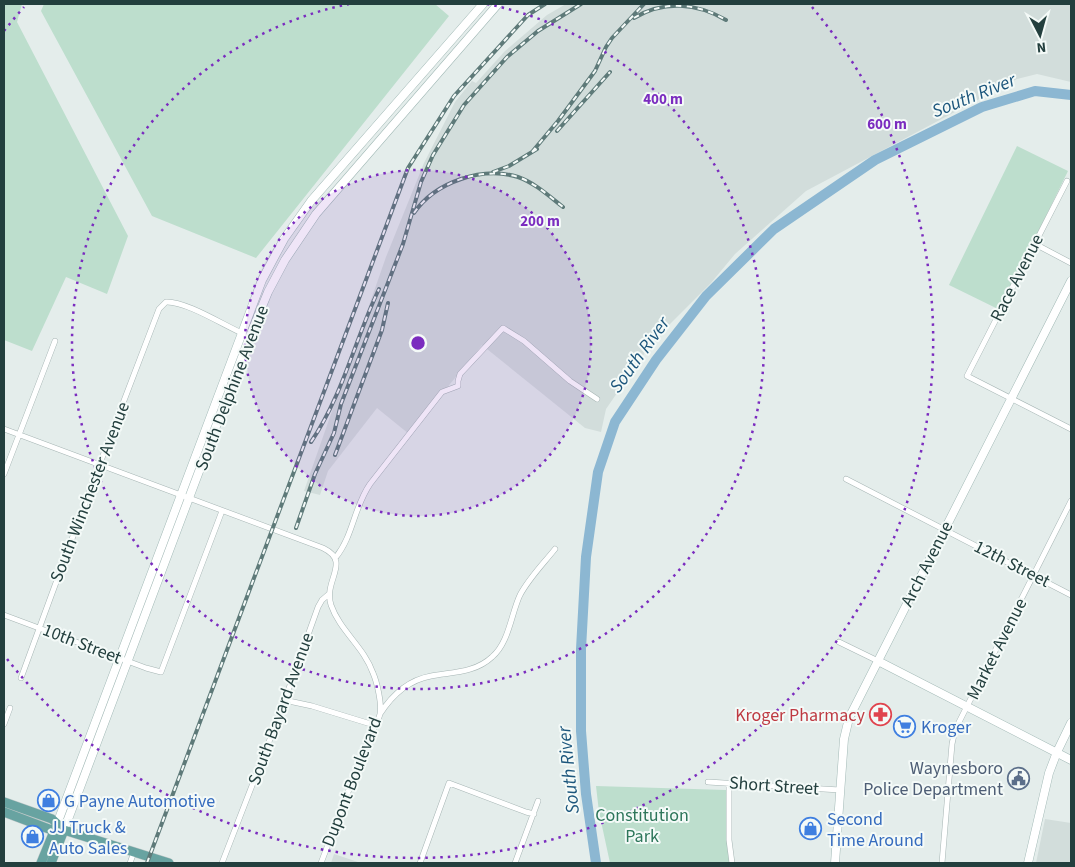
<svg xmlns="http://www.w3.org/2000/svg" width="1075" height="867" font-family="'Source Sans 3',sans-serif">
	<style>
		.built { fill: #d2dddb }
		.green { fill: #bddecd }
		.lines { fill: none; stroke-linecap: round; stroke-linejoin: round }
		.river { stroke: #8cb7d2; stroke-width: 10 }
		.street-casing { stroke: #a6b5b4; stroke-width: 6 }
		.secondary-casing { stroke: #a2b9b6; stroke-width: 9 }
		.primary-casing { stroke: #c1c9c9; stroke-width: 10 }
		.street { stroke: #fff; stroke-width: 5 }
		.secondary { stroke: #fff; stroke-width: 8 }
		.primary { stroke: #68a3a1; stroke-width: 9 }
		.rail-casing { stroke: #5e7a79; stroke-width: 4 }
		.rail { stroke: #f4faf8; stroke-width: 2; stroke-dasharray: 5.5; stroke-linecap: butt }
		.ring { fill: none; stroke: #7b2cbf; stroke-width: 2.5; stroke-dasharray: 2.5 5 }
		.labels { text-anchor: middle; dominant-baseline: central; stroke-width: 4; stroke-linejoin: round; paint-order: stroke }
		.street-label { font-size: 18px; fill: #233f3e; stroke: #f4faf8 }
		.health-label { font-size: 18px; fill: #be3a42; stroke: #f4faf8; text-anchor: end }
		.shop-label { font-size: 18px; fill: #366cbe; stroke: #f4faf8; text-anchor: start }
		.service-label { font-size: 18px; fill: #4e5e75; stroke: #f4faf8; text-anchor: end }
		.park-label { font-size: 18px; fill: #2d765a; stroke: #f4faf8 }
		.water-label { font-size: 19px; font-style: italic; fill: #1c567c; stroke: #f4faf8 }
		.centre { fill: #7b2cbf; stroke: #f4faf8; stroke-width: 2.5 }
		.ring-label { font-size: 15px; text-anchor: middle; font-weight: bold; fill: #7b2cbf; stroke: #f4faf8; stroke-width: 4; stroke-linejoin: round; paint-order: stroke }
	</style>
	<rect width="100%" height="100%" fill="#e4edeb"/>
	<path class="built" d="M566,4H1071V82L1037,74L1017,79L806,191L735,254L711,283L653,341L606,409L601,432L585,428L482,345L409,434L377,408L328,471L320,495L304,491L386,257L424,163L455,102L472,81L476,83L505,51L547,15Z
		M1045,819L1071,823V863H1036Z
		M334,854L361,863H331Z"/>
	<path class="green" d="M4,4H22L17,22L128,236L107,294L66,277L32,351L4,340Z
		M44,4H435L449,16L256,258L152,216L41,11Z
		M1017,146L1068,171L1000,310L949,285Z
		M596,786L726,790L731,863H610L599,812Z"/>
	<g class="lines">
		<path class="river" d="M596,863L586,794L581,731V649L586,557L598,472L615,422L656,360L706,296L774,229L875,160L982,107L1035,91L1071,95"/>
		<defs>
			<path id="street" d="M1067,181L967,376L1071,429
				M1035,244L1071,263
				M4,429L323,548C352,562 323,580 331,605C340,631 364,647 373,673C377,682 382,704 380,714C379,720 369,737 366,745C351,784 336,824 321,863
				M4,474L55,341
				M846,479L1071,595
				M336,557C353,536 354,507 370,484L442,392L458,386V381L460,374L503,328L524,341L570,381L597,399
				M4,615L146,668L161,672L222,511
				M839,642L878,661
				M21,678L94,479L159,309L166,302C186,301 225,326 244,334
				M284,700L312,706L374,725
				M380,714C392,695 409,680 431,676C452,672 475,673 492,657C509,643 511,614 520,595C529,578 543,564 555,549
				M4,724L10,708
				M708,782L840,790
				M729,783V840L732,863
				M130,863L134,852
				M222,863L279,716L318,607L322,600L329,594
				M420,863L449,783L526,812L534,814
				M515,863L538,801
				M942,863L952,744L955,730L1071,501"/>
			<path id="secondary" d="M878,661L1071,760
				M57,824L262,280L284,239L311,201L483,4
				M64,830L250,336L268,292L285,260L316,214L498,4
				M835,863L844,739L849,718L1071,281
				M1028,863L1049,773L1057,752L1071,723"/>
			<path id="primary" d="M4,802L52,819L64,830
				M4,812L49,829L64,830L169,863
				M41,863L57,824
				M51,863L64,830"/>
		</defs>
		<use href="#street" class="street-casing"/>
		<use href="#secondary" class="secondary-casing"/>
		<use href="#primary" class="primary-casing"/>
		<use href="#street" class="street"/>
		<use href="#secondary" class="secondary"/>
		<use href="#primary" class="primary"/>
		<defs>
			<path id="rail" d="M634,18C664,0 697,3 726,20
				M557,131L610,72
				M532,152L558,121L595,71L606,47L612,38L644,4
				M493,172L509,166L537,149
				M414,213C435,182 482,166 518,177C535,183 549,196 563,207
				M311,442C343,395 355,339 379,289
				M335,455L382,330L388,303
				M296,528L315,474L334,433L341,404L403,244L421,182L433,155L464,105L507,57L538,31L581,4
				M147,863L408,168L454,96L528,15L545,4"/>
		</defs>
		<use href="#rail" class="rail-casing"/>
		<use href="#rail" class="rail"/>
	</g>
	<circle cx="418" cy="343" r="173" fill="#7b2cbf" fill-opacity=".12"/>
	<g class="ring">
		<circle cx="418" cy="343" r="173"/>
		<path d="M487 4A346 346 0 1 1 349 4"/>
		<path d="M4 31A518 518 0 0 1 24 7M812 7A518 518 0 1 1 4 655"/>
	</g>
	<defs>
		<symbol id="pharmacy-ring" viewBox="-11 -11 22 22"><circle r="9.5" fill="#f4faf8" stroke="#e0444e" stroke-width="1.5"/><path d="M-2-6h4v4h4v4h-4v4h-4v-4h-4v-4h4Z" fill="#e0444e"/></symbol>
		<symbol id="supermarket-ring" viewBox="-11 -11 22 22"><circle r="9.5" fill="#f4faf8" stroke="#3f7fe0" stroke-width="1.5"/><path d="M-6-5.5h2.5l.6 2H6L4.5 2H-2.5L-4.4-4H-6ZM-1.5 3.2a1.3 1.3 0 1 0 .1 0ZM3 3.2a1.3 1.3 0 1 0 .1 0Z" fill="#3f7fe0"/></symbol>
		<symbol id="civic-ring" viewBox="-11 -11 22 22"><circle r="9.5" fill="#f4faf8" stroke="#5c6f8a" stroke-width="1.5"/><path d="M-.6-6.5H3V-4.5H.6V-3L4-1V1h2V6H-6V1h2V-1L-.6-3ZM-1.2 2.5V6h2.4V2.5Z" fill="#5c6f8a"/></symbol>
		<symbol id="shop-ring" viewBox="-11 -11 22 22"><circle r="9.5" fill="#f4faf8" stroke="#3f7fe0" stroke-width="1.5"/><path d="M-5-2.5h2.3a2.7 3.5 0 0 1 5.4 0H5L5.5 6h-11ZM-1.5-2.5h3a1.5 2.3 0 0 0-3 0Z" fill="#3f7fe0"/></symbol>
	</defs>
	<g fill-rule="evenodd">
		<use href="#pharmacy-ring" x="868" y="702" width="25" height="25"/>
		<use href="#supermarket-ring" x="892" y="714" width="25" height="25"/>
		<use href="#civic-ring" x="1006" y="766" width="25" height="25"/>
		<use href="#shop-ring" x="36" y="788" width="25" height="25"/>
		<use href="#shop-ring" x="798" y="816" width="25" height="25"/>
		<use href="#shop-ring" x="20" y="824" width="25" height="25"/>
	</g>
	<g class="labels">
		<g class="street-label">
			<text transform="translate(1017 278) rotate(-63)">Race Avenue</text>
			<text transform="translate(232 388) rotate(-69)">South Delphine Avenue</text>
			<text transform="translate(90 492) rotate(-69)">South Winchester Avenue</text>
			<text transform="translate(927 564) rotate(-63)">Arch Avenue</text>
			<text transform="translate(1012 564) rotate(27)">12th Street</text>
			<text transform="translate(82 644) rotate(21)">10th Street</text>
			<text transform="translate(997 649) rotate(-63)">Market Avenue</text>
			<text transform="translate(281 709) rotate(-70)">South Bayard Avenue</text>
			<text transform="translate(352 782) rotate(-69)">Dupont Boulevard</text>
			<text transform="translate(774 786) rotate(4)">Short Street</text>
		</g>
		<g class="health-label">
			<text x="865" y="715">Kroger Pharmacy</text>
		</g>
		<g class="shop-label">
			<text x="921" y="727">Kroger</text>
			<text x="64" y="801">G Payne Automotive</text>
			<text x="827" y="819">Second<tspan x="827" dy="21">Time Around</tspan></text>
			<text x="49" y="827">JJ Truck &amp;<tspan x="49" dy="21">Auto Sales</tspan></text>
		</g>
		<g class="service-label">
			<text x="1003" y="768">Waynesboro<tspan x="1003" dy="21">Police Department</tspan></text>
		</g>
		<g class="park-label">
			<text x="642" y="815">Constitution<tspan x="642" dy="21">Park</tspan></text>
		</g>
		<g class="water-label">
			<text transform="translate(974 96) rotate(-22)">South River</text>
			<text transform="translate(640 355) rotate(-54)">South River</text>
			<text transform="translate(569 770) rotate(-96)">South River</text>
		</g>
	</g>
	<circle cx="418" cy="343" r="8" class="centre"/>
	<g class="ring-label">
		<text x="663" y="104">400 m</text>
		<text x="887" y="129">600 m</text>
		<text x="540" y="226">200 m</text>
	</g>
	<rect width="1075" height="867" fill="none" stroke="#233f3e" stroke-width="10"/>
	<g transform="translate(1040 35) rotate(174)" stroke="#f4faf8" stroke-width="4" paint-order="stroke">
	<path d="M0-4L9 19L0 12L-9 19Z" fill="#233f3e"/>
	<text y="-8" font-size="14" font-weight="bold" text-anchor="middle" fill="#233f3e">N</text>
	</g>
</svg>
